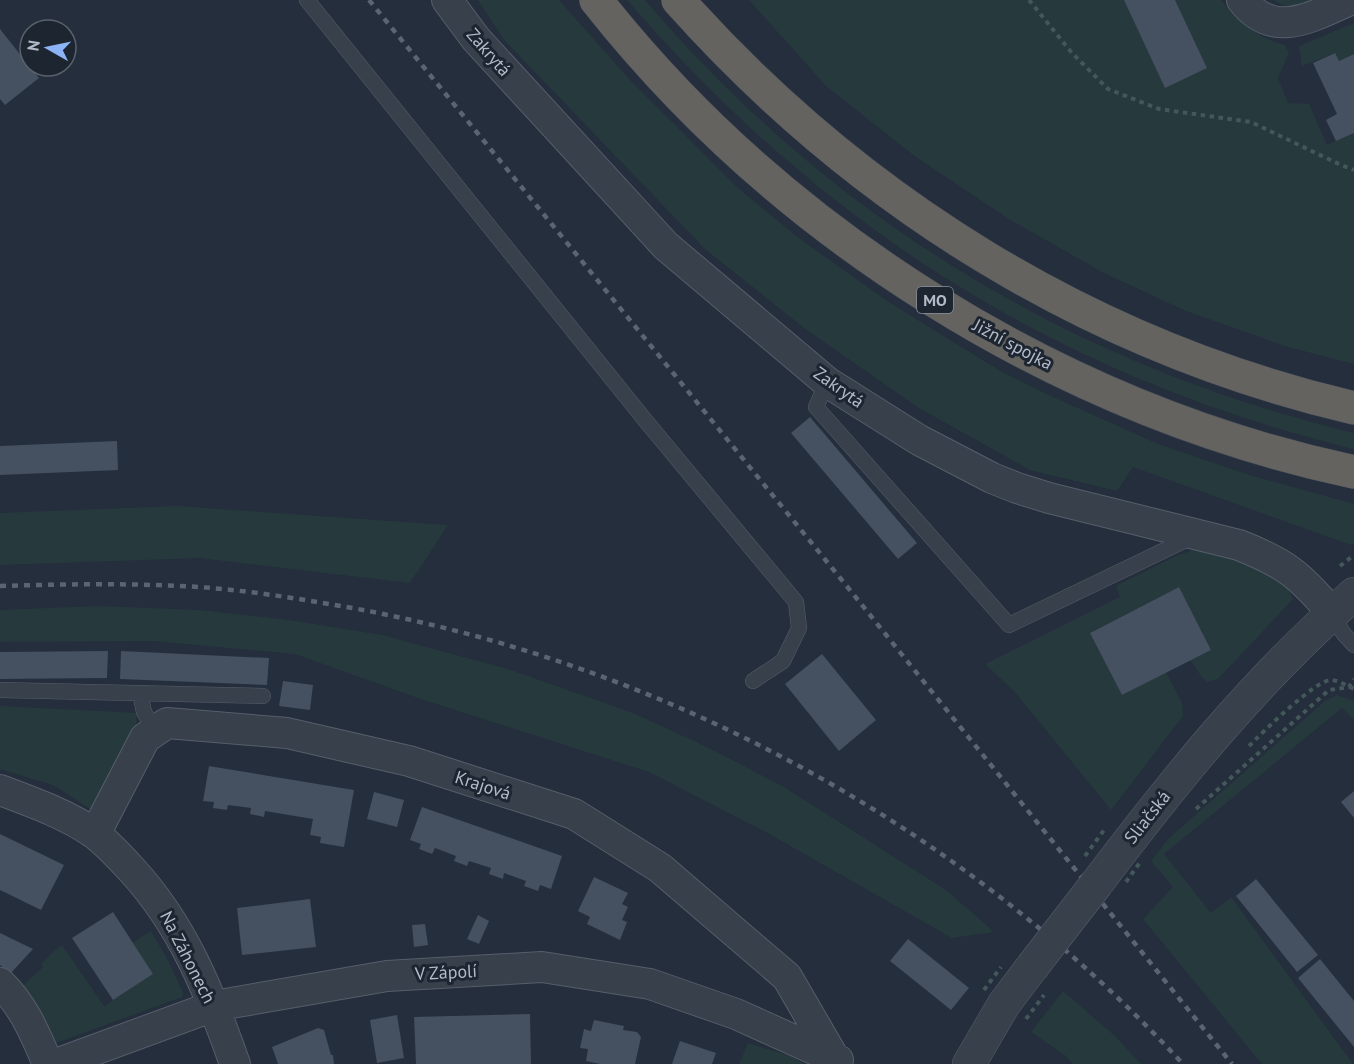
<svg xmlns="http://www.w3.org/2000/svg" width="1354" height="1064" font-family="'PT Sans',sans-serif">
	<style>
		.green { fill: #263a3d }
		.building { fill: #455060 }
		.lines { fill: none; stroke-linecap: round; stroke-linejoin: round }
		.service-casing { stroke: #565e6a; stroke-width: 16 }
		.minor-casing { stroke: #565e6a; stroke-width: 32 }
		.tertiary-casing { stroke: #565e6a; stroke-width: 34 }
		.trunk-casing { stroke: #434b57; stroke-width: 34 }
		.path { stroke: #44575a; stroke-width: 4; stroke-dasharray: 4.5 4.5; stroke-linecap: butt }
		.service { stroke: #38404c; stroke-width: 15 }
		.minor { stroke: #38404c; stroke-width: 30 }
		.tertiary { stroke: #38404c; stroke-width: 33 }
		.trunk { stroke: #646360; stroke-width: 33 }
		.rail { stroke: #5a6473; stroke-width: 4.5; stroke-dasharray: 6 6; stroke-linecap: butt }
		.tertiary-bridge-casing { stroke: #565e6a; stroke-width: 34; stroke-linecap: butt }
		.path-bridge { stroke: #44575a; stroke-width: 4; stroke-dasharray: 4.5 4.5; stroke-linecap: butt }
		.tertiary-bridge { stroke: #38404c; stroke-width: 33 }
		.labels { text-anchor: middle; dominant-baseline: central; stroke-width: 6; stroke-linejoin: round; paint-order: stroke }
		.shield { fill: #1d2531; stroke: #868e9b; stroke-width: 1.5 }
		.shield-label { font-size: 16px; font-weight: bold; fill: #b3bbc8 }
		.street-label { font-size: 18px; fill: #b3bbc8; stroke: #1d2531 }
	</style>
	<rect width="100%" height="100%" fill="#242e3c"/>
	<path class="green" d="M478,0H559L630,80L739,189L800,239L887,301L1002,372L1051,396L1158,444L1249,475L1354,504V543L1351,545L1133,467L1117,491L1030,470L919,408L804,328L705,249L505,41Z
		M627,0H645C831,219 1075,366 1354,433V449C1059,377 825,229 627,0Z
		M749,0H1124L1207,68L1175,0H1221C1236,21 1260,39 1285,45L1289,53L1278,78L1288,103L1309,104L1327,145L1354,133V364L1288,347L1186,311L1102,272L1009,219L916,157L826,86Z
		M1274,0H1323C1303,9 1294,13 1274,0Z
		M1354,23V54L1339,61L1334,53L1302,66L1299,46Z
		M177,506L448,525L410,583L200,558L0,565V513Z
		M1195,549C1221,553 1271,563 1287,586C1289,590 1291,595 1293,599L1218,679L1207,682L1201,676L1190,660L1211,650L1179,587L1091,632L1122,695L1166,672L1182,703L1183,716L1111,810L1015,692L985,664L1120,597L1116,586L1174,557Z
		M98,606L199,610L289,620L382,635L508,669L633,713L709,748L784,787L946,890L994,932L952,938L764,831L649,772L418,698L295,654L154,641L0,642V610Z
		M1337,695L1354,701V720L1342,708L1164,854L1211,913L1231,897L1353,1064H1262L1143,919L1173,887L1151,861L1169,838L1325,701Z
		M0,706L137,713L135,735L95,812L53,785L0,769Z
		M151,931L168,960L183,993L182,997L56,1043L45,1019L22,986L43,967L41,964L55,950L62,945L104,1006L153,974L132,943Z
		M1063,991L1116,1037L1141,1064H1073L1066,1056L1031,1032Z
		M748,1043L790,1056L804,1064H739Z"/>
	<path class="building" d="M1124,0H1175L1207,68L1165,88Z
		M0,29L39,78L5,105L0,99Z
		M1335,53L1339,61L1354,54V133L1336,141L1326,120L1337,114L1313,63Z
		M810,417L917,543L898,559L791,433Z
		M117,441L118,470L0,475V446Z
		M1179,587L1211,650L1122,695L1090,633Z
		M108,651L107,678L0,679V652Z
		M121,651L269,658L267,685L120,679Z
		M822,654L876,720L839,751L785,684Z
		M283,681L313,685L310,710L279,706Z
		M209,766L354,790L344,847L320,843L321,837L310,835L313,819L265,811L264,817L250,814L251,808L228,805L227,810L213,808L214,802L203,801Z
		M1354,791V818L1341,802Z
		M374,792L404,800L397,827L367,819Z
		M422,807L562,856L551,889L540,885L538,891L524,886L526,881L504,873L503,879L489,874L491,868L469,861L467,866L454,861L456,856L435,848L432,854L419,849L421,844L410,840Z
		M0,834L64,865L41,910L0,890Z
		M594,877L628,893L622,904L628,907L622,920L627,922L620,940L587,924L590,917L578,911Z
		M1256,879L1318,955L1297,972L1236,896Z
		M310,899L316,947L242,955L237,908Z
		M113,912L153,974L113,1000L72,938Z
		M478,915L489,921L479,944L467,939Z
		M425,924L428,945L414,947L412,925Z
		M0,933L33,949L10,974L0,965Z
		M908,939L969,988L951,1010L890,961Z
		M1320,959L1354,1001V1047L1298,978Z
		M530,1014L531,1064H416L414,1017Z
		M397,1015L404,1058L377,1063L370,1020Z
		M594,1020L624,1026L623,1030L637,1032L641,1037L635,1064H600L586,1061L588,1049L580,1048L584,1029L591,1031Z
		M318,1028L324,1030L331,1055H333L334,1064H278L272,1047Z
		M680,1041L716,1053L712,1064H672Z"/>
	<g class="lines">
		<defs>
			<path id="service" d="M307,0L645,420L796,602L799,628L783,661L753,681
				M827,382L816,407L1009,625L1194,536
				M1332,613L1343,633L1354,645
				M0,690L263,696
				M140,693L144,712L155,731"/>
			<path id="minor" d="M447,0L476,39L666,246L827,382L919,440L992,478L1017,488L1049,498L1239,545C1285,563 1300,575 1332,613
				M1242,0C1274,41 1313,16 1350,0
				M0,790C32,802 66,814 95,834C108,844 120,857 131,869C183,925 210,993 235,1064
				M95,834L145,738L167,723L287,733L409,761L574,814L660,868L787,977L834,1058
				M0,983C24,1006 35,1034 48,1064
				M56,1064L214,1006L387,976L542,967L650,984L736,1014L838,1060"/>
			<path id="tertiary" d="M1097,883C1175,780 1256,679 1354,594
				M969,1064L1004,1004L1032,967"/>
			<path id="trunk" d="M596,0C782,236 1060,409 1354,472
				M678,0C858,202 1090,346 1354,408"/>
		</defs>
		<use href="#service" class="service-casing"/>
		<use href="#minor" class="minor-casing"/>
		<use href="#tertiary" class="tertiary-casing"/>
		<use href="#trunk" class="trunk-casing"/>
		<path class="path" d="M1029,0L1072,53L1108,89L1159,109L1251,122L1341,165L1354,170
			M1340,566L1354,555
			M1249,746C1262,733 1317,678 1332,680C1339,681 1348,686 1354,689
			M1196,809L1329,690L1349,687L1354,679"/>
		<use href="#service" class="service"/>
		<use href="#minor" class="minor"/>
		<use href="#tertiary" class="tertiary"/>
		<use href="#trunk" class="trunk"/>
		<path class="rail" d="M369,0L841,579L1232,1064
			M0,586C66,584 132,583 199,587C240,590 282,596 323,603C651,656 957,820 1183,1064"/>
		<defs>
			<path id="tertiary-bridge" d="M1032,967L1097,883"/>
		</defs>
		<use href="#tertiary-bridge" class="tertiary-bridge-casing"/>
		<path class="path-bridge" d="M1085,856L1104,830
			M1126,882L1141,861
			M984,990L1001,967
			M1026,1019L1044,995"/>
		<use href="#tertiary-bridge" class="tertiary-bridge"/>
	</g>
	<g class="labels">
		<rect class="shield" x="917" y="287" width="36" height="26" rx="4.5"/>
		<g class="shield-label">
			<text x="935" y="300">MO</text>
		</g>
		<g class="street-label">
			<text transform="translate(489 52) rotate(49)">Zakrytá</text>
			<text transform="translate(1013 344) rotate(28)">Jižní spojka</text>
			<text transform="translate(839 387) rotate(35)">Zakrytá</text>
			<text transform="translate(483 785) rotate(18)">Krajová</text>
			<text transform="translate(1147 817) rotate(-52)">Sliačská</text>
			<text transform="translate(188 957) rotate(63)">Na Záhonech</text>
			<text transform="translate(446 972) rotate(-3)">V Zápolí</text>
		</g>
	</g>
	<g transform="translate(48 48) rotate(279)"><circle r="28" fill="#1d2531" stroke="#59616d" stroke-width="1.5"/>
	<path d="M0-4.5L10 22L0 15L-10 22Z" fill="#8bb3f5"/>
	<text y="-9" font-size="16" font-weight="bold" text-anchor="middle" fill="#b3bbc8">N</text>
	</g>
</svg>
